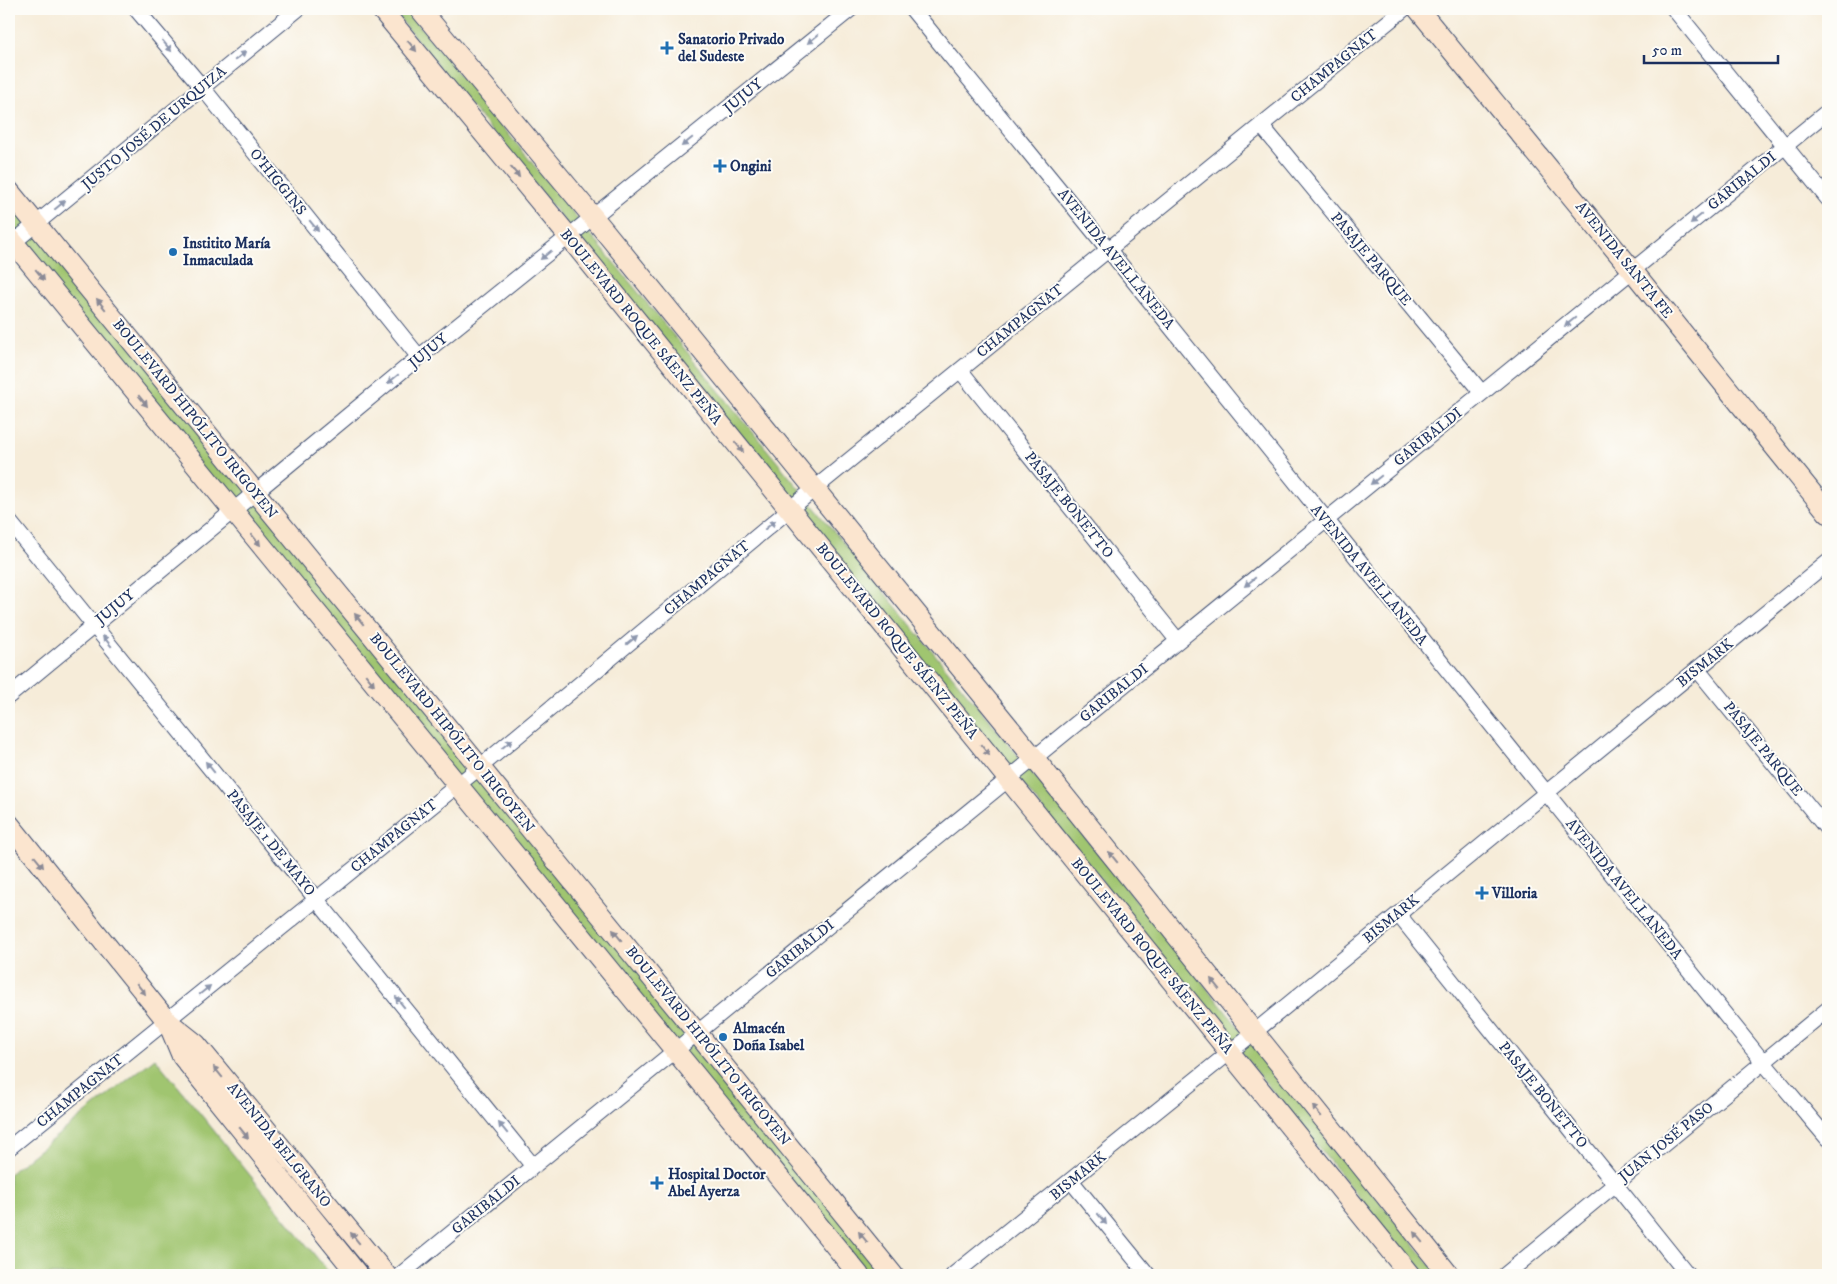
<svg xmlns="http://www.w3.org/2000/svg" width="1837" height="1284" font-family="'IM FELL DW Pica',serif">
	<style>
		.green { fill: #a0c56f; stroke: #5e7a66 }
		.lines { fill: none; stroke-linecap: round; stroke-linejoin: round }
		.street-casing { stroke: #3c4b70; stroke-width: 17 }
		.secondary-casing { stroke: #3c4b70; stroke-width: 22 }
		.street { stroke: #fff; stroke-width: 15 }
		.secondary { stroke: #fbe5cf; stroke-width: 20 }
		.oneway { fill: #8d97ae }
		.oneway2 { fill: #8b8a96 }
		.poi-dot { fill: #1f6fb2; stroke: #fdfcf7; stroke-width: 2 }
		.labels { text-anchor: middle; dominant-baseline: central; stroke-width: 4; stroke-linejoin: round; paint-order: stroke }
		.poi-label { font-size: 15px; font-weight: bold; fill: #1b2f5e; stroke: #fdfcf7; text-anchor: start }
		.street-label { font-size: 15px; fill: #1b2f5e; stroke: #fdfcf7 }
	</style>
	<rect width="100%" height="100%" fill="#fdfcf7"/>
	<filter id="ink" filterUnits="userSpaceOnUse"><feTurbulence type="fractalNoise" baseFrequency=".02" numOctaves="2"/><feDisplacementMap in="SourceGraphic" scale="10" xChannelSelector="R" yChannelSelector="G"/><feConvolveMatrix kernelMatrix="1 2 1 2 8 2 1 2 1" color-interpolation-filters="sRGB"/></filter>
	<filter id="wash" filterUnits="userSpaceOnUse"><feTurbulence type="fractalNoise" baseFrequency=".0096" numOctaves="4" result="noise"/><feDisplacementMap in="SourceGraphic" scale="20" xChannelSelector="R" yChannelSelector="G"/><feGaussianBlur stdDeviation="1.12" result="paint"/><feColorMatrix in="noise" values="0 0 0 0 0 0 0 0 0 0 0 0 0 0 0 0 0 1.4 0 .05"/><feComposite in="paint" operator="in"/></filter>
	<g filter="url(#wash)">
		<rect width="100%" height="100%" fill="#f6ecd9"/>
		<path class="green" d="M392,9H406L1088,841L1439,1275H1422Z
			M9,191L893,1275H859L9,237Z
			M155,1058L331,1275H9V1174Z"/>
	</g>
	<g filter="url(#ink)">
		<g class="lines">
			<defs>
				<path id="street" d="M136,9L202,87L419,357
					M912,9L1108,249L1764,1063L1828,1139
					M1674,9L1828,199
					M1261,125L1482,393
					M9,246L298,9
					M960,370L1178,641
					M9,521L533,1166
					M1697,669L1828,830
					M9,696L419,357L851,9
					M1398,914L1688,1275
					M9,1148L480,767L814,489L1404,9
					M1072,1182L1148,1275
					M400,1275L1828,111
					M953,1275L1230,1052L1828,562
					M1505,1275L1828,1009"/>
				<path id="secondary" d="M381,9L569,237L1410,1275
					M420,9L593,217L1034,758L1449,1275
					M1418,9L1632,270L1828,513
					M9,191L697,1033L893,1275
					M9,237L859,1275
					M9,824L167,1021L196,1044L386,1275
					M169,1025L182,1056L358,1275"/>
			</defs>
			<use href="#street" class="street-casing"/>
			<use href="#secondary" class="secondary-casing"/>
			<use href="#street" class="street"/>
			<use href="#secondary" class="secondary"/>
		</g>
		<defs><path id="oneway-solid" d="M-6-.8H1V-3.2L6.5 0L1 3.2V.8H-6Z" transform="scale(1.25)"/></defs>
		<g class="oneway">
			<use href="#oneway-solid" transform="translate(813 39) rotate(141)"/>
			<use href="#oneway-solid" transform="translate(167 46) rotate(50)"/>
			<use href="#oneway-solid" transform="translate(240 56) rotate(-39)"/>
			<use href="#oneway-solid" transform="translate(687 142) rotate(141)"/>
			<use href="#oneway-solid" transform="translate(60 205) rotate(-40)"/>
			<use href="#oneway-solid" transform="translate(1696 219) rotate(141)"/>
			<use href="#oneway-solid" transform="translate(314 226) rotate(51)"/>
			<use href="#oneway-solid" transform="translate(546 255) rotate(141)"/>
			<use href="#oneway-solid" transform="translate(1570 322) rotate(141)"/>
			<use href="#oneway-solid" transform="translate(393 379) rotate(140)"/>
			<use href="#oneway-solid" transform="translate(1376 480) rotate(141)"/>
			<use href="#oneway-solid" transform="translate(770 525) rotate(-40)"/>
			<use href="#oneway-solid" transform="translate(1250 582) rotate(141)"/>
			<use href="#oneway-solid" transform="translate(632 640) rotate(-40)"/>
			<use href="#oneway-solid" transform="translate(107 641) rotate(-129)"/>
			<use href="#oneway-solid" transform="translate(507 744) rotate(-40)"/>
			<use href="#oneway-solid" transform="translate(210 767) rotate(-129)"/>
			<use href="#oneway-solid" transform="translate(205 990) rotate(-39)"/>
			<use href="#oneway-solid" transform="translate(400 1002) rotate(-129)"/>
			<use href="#oneway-solid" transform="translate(503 1128) rotate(-129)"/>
			<use href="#oneway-solid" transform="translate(1102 1219) rotate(51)"/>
		</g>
		<g class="oneway2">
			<use href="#oneway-solid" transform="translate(412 46) rotate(50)"/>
			<use href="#oneway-solid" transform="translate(515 172) rotate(50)"/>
			<use href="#oneway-solid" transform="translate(40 275) rotate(51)"/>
			<use href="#oneway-solid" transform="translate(101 304) rotate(-129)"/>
			<use href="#oneway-solid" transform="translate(143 401) rotate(51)"/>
			<use href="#oneway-solid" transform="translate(739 447) rotate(51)"/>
			<use href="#oneway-solid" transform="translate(256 540) rotate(51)"/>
			<use href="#oneway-solid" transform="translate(359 619) rotate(-129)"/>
			<use href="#oneway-solid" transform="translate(370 680) rotate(51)"/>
			<use href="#oneway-solid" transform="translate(985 750) rotate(51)"/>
			<use href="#oneway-solid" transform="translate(1113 857) rotate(-129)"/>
			<use href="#oneway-solid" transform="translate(39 862) rotate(51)"/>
			<use href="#oneway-solid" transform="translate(617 935) rotate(-129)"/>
			<use href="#oneway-solid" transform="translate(1215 984) rotate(-129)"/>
			<use href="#oneway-solid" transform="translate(141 989) rotate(51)"/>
			<use href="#oneway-solid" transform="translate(218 1072) rotate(-129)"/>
			<use href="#oneway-solid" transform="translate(1317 1111) rotate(-129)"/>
			<use href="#oneway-solid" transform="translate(244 1133) rotate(51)"/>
			<use href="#oneway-solid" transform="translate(863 1237) rotate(-129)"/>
			<use href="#oneway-solid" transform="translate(1418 1237) rotate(-129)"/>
			<use href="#oneway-solid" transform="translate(355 1238) rotate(-129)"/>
		</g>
	</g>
	<g class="poi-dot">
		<path d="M664.5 40.5h5v5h5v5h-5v5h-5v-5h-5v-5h5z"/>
		<path d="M717.5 158.5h5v5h5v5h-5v5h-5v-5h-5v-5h5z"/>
		<circle cx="173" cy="252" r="5"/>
		<path d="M1479.5 885.5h5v5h5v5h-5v5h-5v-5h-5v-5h5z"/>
		<circle cx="723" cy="1037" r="5"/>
		<path d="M654.5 1175.5h5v5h5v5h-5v5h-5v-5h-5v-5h5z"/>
	</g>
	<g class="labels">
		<g class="poi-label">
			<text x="678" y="39">Sanatorio Privado<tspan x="678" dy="17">del Sudeste</tspan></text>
			<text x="730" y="166">Ongini</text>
			<text x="183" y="243">Institito María<tspan x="183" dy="17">Inmaculada</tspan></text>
			<text x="1492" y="893">Villoria</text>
			<text x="733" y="1028">Almacén<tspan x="733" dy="17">Doña Isabel</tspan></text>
			<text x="668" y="1174">Hospital Doctor<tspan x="668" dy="17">Abel Ayerza</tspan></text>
		</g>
		<g class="street-label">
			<text transform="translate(1334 66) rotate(-39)">CHAMPAGNAT</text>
			<text transform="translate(743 96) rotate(-39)">JUJUY</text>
			<text transform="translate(154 128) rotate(-40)">JUSTO JOSÉ DE URQUIZA</text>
			<text transform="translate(1742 181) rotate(-39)">GARIBALDI</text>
			<text transform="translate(278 182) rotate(51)">O'HIGGINS</text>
			<text transform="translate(1116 259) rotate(51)">AVENIDA AVELLANEDA</text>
			<text transform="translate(1371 259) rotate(50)">PASAJE PARQUE</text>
			<text transform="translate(1624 260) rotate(51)">AVENIDA SANTA FE</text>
			<text transform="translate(1020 321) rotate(-39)">CHAMPAGNAT</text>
			<text transform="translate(641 327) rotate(51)">BOULEVARD ROQUE SÁENZ PEÑA</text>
			<text transform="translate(428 351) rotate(-39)">JUJUY</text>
			<text transform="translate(195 419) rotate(51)">BOULEVARD HIPÓLITO IRIGOYEN</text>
			<text transform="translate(1428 437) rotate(-39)">GARIBALDI</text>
			<text transform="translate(1069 505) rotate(51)">PASAJE BONETTO</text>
			<text transform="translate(1369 575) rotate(51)">AVENIDA AVELLANEDA</text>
			<text transform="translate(707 578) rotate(-40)">CHAMPAGNAT</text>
			<text transform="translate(115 607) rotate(-39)">JUJUY</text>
			<text transform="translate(897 641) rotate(51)">BOULEVARD ROQUE SÁENZ PEÑA</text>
			<text transform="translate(1705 663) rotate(-39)">BISMARK</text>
			<text transform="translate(1114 693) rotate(-39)">GARIBALDI</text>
			<text transform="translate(452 733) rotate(51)">BOULEVARD HIPÓLITO IRIGOYEN</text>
			<text transform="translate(1763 749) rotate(51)">PASAJE PARQUE</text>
			<text transform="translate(394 836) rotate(-39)">CHAMPAGNAT</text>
			<text transform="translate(271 843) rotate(51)">PASAJE 1 DE MAYO</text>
			<text transform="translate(1624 889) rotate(51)">AVENIDA AVELLANEDA</text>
			<text transform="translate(1391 919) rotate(-39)">BISMARK</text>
			<text transform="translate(800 949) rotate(-39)">GARIBALDI</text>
			<text transform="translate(1152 956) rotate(51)">BOULEVARD ROQUE SÁENZ PEÑA</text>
			<text transform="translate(708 1046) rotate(51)">BOULEVARD HIPÓLITO IRIGOYEN</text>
			<text transform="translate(80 1091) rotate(-39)">CHAMPAGNAT</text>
			<text transform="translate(1543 1095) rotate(51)">PASAJE BONETTO</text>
			<text transform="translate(1666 1142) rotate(-39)">JUAN JOSÉ PASO</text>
			<text transform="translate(279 1145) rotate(51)">AVENIDA BELGRANO</text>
			<text transform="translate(1078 1176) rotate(-39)">BISMARK</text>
			<text transform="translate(486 1205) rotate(-39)">GARIBALDI</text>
		</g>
	</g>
	<rect width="1837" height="1284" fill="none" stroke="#fdfcf7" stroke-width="30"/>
	<path d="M1644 55v8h134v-8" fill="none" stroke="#1b2f5e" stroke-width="2.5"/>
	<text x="1652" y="55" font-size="15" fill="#1b2f5e" stroke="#fdfcf7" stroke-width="4" paint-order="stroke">50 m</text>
</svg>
